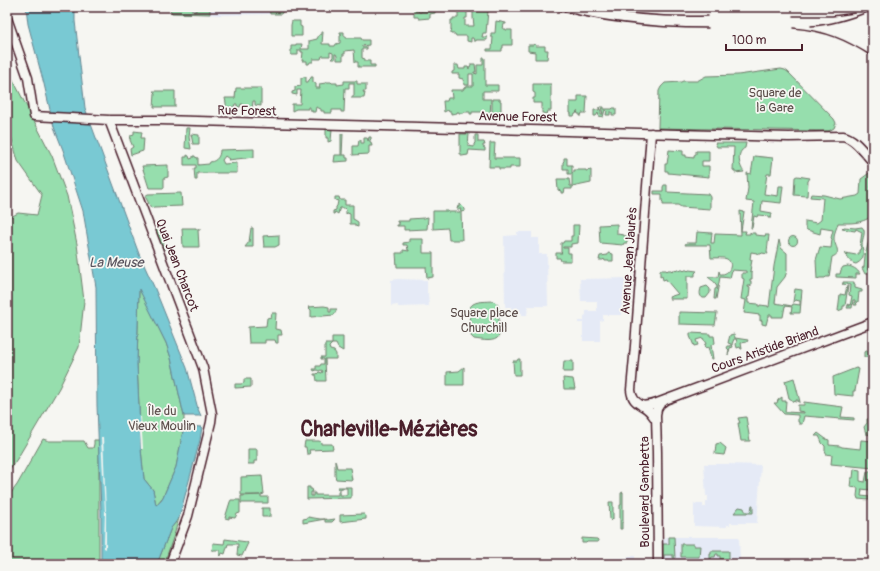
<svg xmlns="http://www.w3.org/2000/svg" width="880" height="571" font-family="Pangolin,sans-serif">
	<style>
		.built { fill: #e5eaf6 }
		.green { fill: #96dead; stroke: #707e6c }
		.water { fill: #79c9d3; stroke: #668590 }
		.pier { fill: #f6f6f2 }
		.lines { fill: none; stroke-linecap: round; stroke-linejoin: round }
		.secondary-casing { stroke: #4a1f2b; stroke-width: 11 }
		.secondary { stroke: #f6f6f2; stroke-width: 8 }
		.rail { stroke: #4a1f2b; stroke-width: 1.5 }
		.labels { text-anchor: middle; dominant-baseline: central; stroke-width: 3.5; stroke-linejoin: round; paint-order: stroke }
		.park-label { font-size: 13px; fill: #5d4f4c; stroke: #f6f6f2 }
		.street-label { font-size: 13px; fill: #4a1f2b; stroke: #f6f6f2 }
		.water-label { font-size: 14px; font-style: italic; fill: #58525d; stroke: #f6f6f2 }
		.town-label { font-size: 21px; font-weight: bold; fill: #4a1f2b; stroke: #f6f6f2 }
	</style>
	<rect width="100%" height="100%" fill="#f6f6f2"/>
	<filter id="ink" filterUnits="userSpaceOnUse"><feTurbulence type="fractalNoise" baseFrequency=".025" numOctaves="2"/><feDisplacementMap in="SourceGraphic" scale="8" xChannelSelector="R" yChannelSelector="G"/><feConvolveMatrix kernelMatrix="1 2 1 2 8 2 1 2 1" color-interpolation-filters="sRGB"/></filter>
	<g filter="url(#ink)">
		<path class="built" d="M170,7H283V11L281,14L219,15L172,13L170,10Z
			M517,232H532V238H539V254H547L548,306H528L527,315H522V313L511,312V307H505L504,236L517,235Z
			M631,278L632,280L630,309H621V315H603V320L600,321V341H583V323H578V321H584V316L586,315V311H597V301H581L580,279Z
			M398,279L427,280V293H428L429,306L401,307H398V305L391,306V280Z
			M704,464H727L761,465L757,523H730V525H727V527L694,526V504H703V507H706V501H708V496H706Z
			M666,537H739L740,561H767V564H663V540Z
			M628,556H635V563H651V564H606V559L628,558Z"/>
		<path class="green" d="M192,7V11H196V7H210V14L172,13L170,10V8Z
			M269,7H283V11L281,14H270Z
			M454,7H464L467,9V18H465V26H474L473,18V7H483V11H488L486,33H483L482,37H487V40H476V41H474L473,38H471V42L467,41V36H456L455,34H451V31H452L451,30V20H453V18H458V9H451V8Z
			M414,9H418L419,12H421V11H435V13L430,14V18L419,19L418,17H414Z
			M292,21H300V26L302,27V36H291V25Z
			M496,21L506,23V24H504L503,29H506V30H512V45H503V48H502V51H487V49H492L493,37H491V33H495Z
			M321,32H323L322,44H330V46H335L336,44L340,43V36L342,35V34H340V32H344V36H346V38H361L362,40H369V45L361,46L362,47H367V49H362V58L365,59V61H370V65H375V67H358V62H355L354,50L345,51V54H343V60H337V56L336,54H335V59H331L333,57V53L330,52V56H322L321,59H313V62H310L309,64H307V61H302L303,52H301V50H298V55H291V46H296V44H302L301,49H309V41L317,39L319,35L321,34Z
			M534,44H535L536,46H545V50H548L547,59H535V52L528,51V45H533Z
			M483,58H485V85H498V91H483V99H491L490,115H483L482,112H472V114H470V112H463V113H459V112H457V113L451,114V112H449L448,110L444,112L443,101H447L448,98H452L451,90H463L464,88L467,86H473V74H469V85H464L463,79L459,78V74H452V72L454,71V65H458L459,69H465V67H468L469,69V67L471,66V64H475L476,72H474V73L477,74V65H483Z
			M7,68L52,156L67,196L77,244L84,301L79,347L59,388L17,459L7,473V219L18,213L37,215L42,195L18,161L7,122Z
			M781,69L785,70L788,72L834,119L836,123L834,128L829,131L658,128L659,91L661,87L665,83L681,82L683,81H697L706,76L738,75Z
			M303,77H306V82H308L309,80L311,78V77H313V82L316,84V88H320L319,84L326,83V82H331L332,83H337V85L344,84V81H357V84H366V91H363L364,93H365L364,98H352V96H354V83H349V88H345L344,112H341V110H332V113H324V111H321V109L316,107L315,112H312V110H310V107H308V109H296L292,111V104H300L301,90H297V95L292,94V92L295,91V87L301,86V78H303Z
			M533,84H551V111H548L547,114L542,113V103H533V98H535V93L533,92Z
			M236,88H261V106L255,105V101H253L252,109H243V104H241L240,107H237V104H235L234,107H227L226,106V103L225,98H235Z
			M153,91H175V107H154L155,93Z
			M578,96H587L586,113H582L581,116H580V114H578L577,111L576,114H575L574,116H571V113H570V102H578Z
			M492,99H500V101H501V113H497L496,112L495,113H492Z
			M599,107L600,110H601V114H603L601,107H604V109H612L613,108H616V115H612V112H610V115H606L607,111L605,110L603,117L599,116L598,113L596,116H594V110H599Z
			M186,128H190L189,137L191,149L185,148Z
			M326,129H332L331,141L328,142V138H326Z
			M134,131L142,132L141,138H144L143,151L131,155L130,149L133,147L130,140L131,135L134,134Z
			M191,134L199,135V144H193Z
			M341,134H343L342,155H346V158H348V161L334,162L335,155H341Z
			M460,134H469L468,146L474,147V144L475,143V135H478V142H484L485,145H483V147L485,148V151L469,150L468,155L462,156V154H460Z
			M369,137H371V139L370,140V142H371L372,146H369V154L353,155V146H358L359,140H361V143H364V138H367L368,140V141Z
			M490,143H495L494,158H520V167H510V169H499V167H489Z
			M715,143H746L745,148C736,152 739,166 744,172L735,173V171L733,170L734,147H717Z
			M254,149V157L228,160L229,159L225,156L222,160L224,164L237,163V173H197V180H195L194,168H196V165H184V157H187V155L189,156L190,159L193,158V156H195V157L198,158V165L209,164L210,162C217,161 220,156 220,150Z
			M669,150L683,151V155H686V157L694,158V155L696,154V151H709V161H702V166H709V177L668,173V171H665V164H667Z
			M754,156L773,158L771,174H767L764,194L778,196L779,186H783L781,203L762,201L761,211L772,213L771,218H768V216L758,215L757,217L754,216L752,228H751L754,202L746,201L748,188L747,173L751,174Z
			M564,158H567V165H572V173L574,172V170H586V171L591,170V183L572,187V189H565L564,193H561V191L558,190L557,179H569L570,186H572V174H568V169H563V162L564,161Z
			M168,165V177L164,178V188H149L142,166Z
			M872,171L873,172V185L871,186V192H873V216C859,224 853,223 838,223C837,228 834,232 834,238C834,246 843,253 832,257L829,277H826L825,278H820L817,279L816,260L820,247L831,248L832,239L831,238L833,230L821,228L820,234L807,230L805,227V221L817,223L821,220L823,198L810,197L811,194L824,195L840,199L857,196L860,194L861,179Z
			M797,176L810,178L808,181L807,196L794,195L795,177Z
			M664,185H667V192L708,194L710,197V209L681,207L678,205H663V202L662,201V194H654V191H663V187Z
			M181,193L182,206L154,207L151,208L145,196L148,194Z
			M335,197H339L340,200H345V205H353V219L355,220L358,222V227L355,226V224H350V214L347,213L346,214V210L344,208H340L339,210L338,214L335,212L334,214H333V211L336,210V207L337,206L338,201L335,200Z
			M460,204L465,209V211L461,212L462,240H449L448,228L433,229V211H448V212H460L461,209H457L458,206H460Z
			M740,211L744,212L741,231H746L745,234H750V232L751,233H755V235L765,236V235H769L767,252L768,254L762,253L761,254H757V253L751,252L750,259L752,260L750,271L752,272V279H750V281H751V286H748V287L750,288L749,297H748L747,299H748V303L758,304V306H760V305L768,306V307H769L774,266L779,240L781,248L787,253V271L785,277L777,287L775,303L792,306L793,304L800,305V301L795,300L794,302H793L795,289L802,290L800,313H791L792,307L785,306L783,317H772V315H769V317H768L766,325L762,324V320L760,321V315L744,313L746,300L741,299L744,279L742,278V273H746V271L732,270L730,278L720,277L716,299H714L715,289L717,288C717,282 711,280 708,277H718L719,271L720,274C730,275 734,263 727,259C723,257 716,258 711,258L710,245H685L686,243H696L697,232L712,233L711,243H714L715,234L741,235Z
			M428,217L427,229L404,230V226H397V225H399V223L397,222V221H409V219L424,218Z
			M617,224V234L624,235V236H627V243H624L623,245L600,243L599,225Z
			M873,224V241L867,274H865L862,268L864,267L865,256Z
			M573,225H579L578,243L571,244V247H563V248H568V253H571V261H561L560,258H556V253H562L561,252V243H563L564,241H571V236H573Z
			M844,227L855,228L862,227C867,232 862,238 862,245C863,253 866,259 856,264C850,263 848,258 845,253L856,255L857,254H859V250H860L861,247L860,246L862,232L856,229L855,231L842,229Z
			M182,228H196V229H200V230H198L199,247H183Z
			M251,228H253V247H245L249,242Z
			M154,229H163L164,250H162Z
			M279,235V245L275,247H264L263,236Z
			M788.5 241a4.5 4.5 0 1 1 9 0a4.5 4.5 0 1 1-9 0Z
			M409,239H423V253H433V277L427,278L426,267H397L396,253H403V250L409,251V250H408L407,245H403V243L409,242Z
			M608,253L613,254V261H605L604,259L603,260H599L600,256L608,255Z
			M848,266C853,267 857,269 860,274H856V278L836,277V274H840L841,270L843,267Z
			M660,270H666L667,271L668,270H671L672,271L673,270H675L676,271L677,270H679L680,271L681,270H683L684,271L685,270H687L688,271L689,270L697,271L695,273V276H687V299H670L669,297L678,294L667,281L666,279L663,280L662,276L660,277Z
			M843,282H854V284H855V288L862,290V292H859L858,302H856L857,305H854V302H855V300H853L852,308H847L848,306L847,304L849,305V306H850L852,296L849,295L850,285L842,284H843Z
			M707,286L710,289V293L706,298H703C699,296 700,292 701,288Z
			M847,286H848L845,306H843V309L838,311L840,294L845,295Z
			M139,288L166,343L171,358L184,416V426L176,467L163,497L156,505L153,490L144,479L141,449L137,364Z
			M492,301C496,302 498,304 499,308V336C495,343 482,340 474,339L471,336L470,333L469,309C473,300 483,302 492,301Z
			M324,306L329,307V312H331V309H337L334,315L311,317V310L308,307Z
			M679,312L717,313L715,325L679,324Z
			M272,313H276L275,329L281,330L282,335H278V343H276L275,340H265V343H249L248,327L266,326L267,318L271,317Z
			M690,333L710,334V336H714L715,343L711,345L713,359H711L708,347L705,348L704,345L706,344L703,338L696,340L698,345L694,346L690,336Z
			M734,334L735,338L748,340L747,342L741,343L742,349H741L740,347L737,348L736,344L737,342L736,339H734L732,344L733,347L730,348L728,355L729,350L727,348L728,346H731V344L728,343L730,335Z
			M332,337H343V351L338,348L336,344H332Z
			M325,344H332L329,347L330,350L334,351L336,354V359H325L326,381H317L316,375H314V374H317L319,372L322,373L323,371L321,370L319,371L317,370L314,371L313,369H316V366H320L321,364H324V359H321V357H325Z
			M872,349L873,350V358L872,357H864V352Z
			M518,359H520V375H514L513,361H517Z
			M564,361H573V372H563Z
			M464,367V385H447V372L459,371Z
			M856,368L859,369L855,391H853V396L834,394L833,377Z
			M563,378L573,379L575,389H564Z
			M794,378L800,402H798V400H796V402L792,401V400L789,398L785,381Z
			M244,379H251V387L235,388V384H241L244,383Z
			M782,397V401H786L785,412L804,413V412L798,411V405H804V402L843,407L841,417L854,418V420L804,416L802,424H799V422H798V415L784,414L774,403H777L778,400Z
			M746,417L750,441H741L738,423H740L738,418Z
			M867,419H870V422L873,423V435L866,434L864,427L867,423Z
			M818,433L826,439L829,440V445L840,446L842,447L860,449L861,440L873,441V468L831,464L832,455L826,454V452L825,451V446L822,443L821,440L819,436H815Z
			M43,439L49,441H84L88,448H93L94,444V440H99V564H7V498L17,485Z
			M305,441H319L321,442V444H332L333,449L309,450L310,454H307L306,447H304Z
			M720,443L726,448L724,455L715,454L716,444Z
			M248,449H257V461H254V464H248Z
			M335,460L337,468H350L352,480L336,479L335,476Z
			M854,469L860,470V481L865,482L867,472L869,471H873V485H871L870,490L861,489L862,490L861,496L870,497L869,500L858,499L857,496L858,488L850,487L851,478H853Z
			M262,476L264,494L261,495V497H268V503H241V496L260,495H241V477Z
			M307,487H310V489H312L313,492H311V496H313V493H315V495H338V492L340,491V495H347V488H341V489H338V487H351V498L307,499Z
			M623,492V522H622V529H620V505H621V493Z
			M231,500H240V513L237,514L235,518L229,517V519L225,518L230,502Z
			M613,502V519L611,521L610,519L609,502Z
			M752,505H753V513H734L739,507L744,508C745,512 747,513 751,511Z
			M262,508H270V517H262Z
			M364,514L366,516V519L340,522V515Z
			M308,517L320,519H325L328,520L335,519L332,522H325V519L303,523V519L308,518Z
			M179,518L175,532L164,564H157L171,528Z
			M669,537H674L675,558H673V555H664V558H663V544H669Z
			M582,538L597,539L598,540V542H587L586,543H582Z
			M225,539L247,542L248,543L242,556L237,555L238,544H228L225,554L222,553L221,556L220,555V550H214L212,551L213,543L224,544Z
			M681,544H694V546H700L699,557H681Z
			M711,551H729V559H720V556H718V554H716L715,557H712L711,559H710V554H711Z
			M738,561H767V564H738Z"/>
		<path class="water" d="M26,7H75V21L85,108L139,254L155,289L187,368L198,409L201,416H184L171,358L166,343L139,289L137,364L141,449L144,479L153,490L156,505L159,503L163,497L176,467L184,426L202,427L200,440L179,518L171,528L157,564H101V511L97,405L96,287L83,211L63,150L54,127L44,84L28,24Z"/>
		<path class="pier" d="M139,417H141L143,449H141Z
			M101,437H103L106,512V549L104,548L105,512Z"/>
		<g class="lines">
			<defs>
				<path id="secondary" d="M7,18L28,78L34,116L109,120H160L789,137L843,136C855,138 865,154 873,162
					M109,120L203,368L212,414L211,422L188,516L170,564
					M651,133L635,346L631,390C632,402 639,403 647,409C651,412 653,416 656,420
					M642,406L650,405L657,403L873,322
					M658,564L657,452L656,416L657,409L660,404L664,401"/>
			</defs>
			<use href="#secondary" class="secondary-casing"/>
			<use href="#secondary" class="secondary"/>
			<path class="rail" d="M547,7C601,23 652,28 708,28
				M591,7C630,15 669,17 708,16
				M793,16H832L855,13
				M811,26C833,25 853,18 873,10
				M793,28C826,31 845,39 873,57"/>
		</g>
	</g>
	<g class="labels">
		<g class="park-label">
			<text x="775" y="93">Square de<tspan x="775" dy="15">la Gare</tspan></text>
			<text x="484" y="313">Square place<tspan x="484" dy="15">Churchill</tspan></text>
			<text x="162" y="411">Île du<tspan x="162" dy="15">Vieux Moulin</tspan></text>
		</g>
		<g class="street-label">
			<text transform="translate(247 111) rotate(1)">Rue Forest</text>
			<text transform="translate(518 117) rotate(1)">Avenue Forest</text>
			<text transform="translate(629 261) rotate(-86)">Avenue Jean Jaurès</text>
			<text transform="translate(177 265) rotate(69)">Quai Jean Charcot</text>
			<text transform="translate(765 350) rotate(-20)">Cours Aristide Briand</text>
			<text transform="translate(645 492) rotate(-90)">Boulevard Gambetta</text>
		</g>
		<g class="water-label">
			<text x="116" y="262">La Meuse</text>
		</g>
		<g class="town-label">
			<text x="389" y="429">Charleville-Mézières</text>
		</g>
	</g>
	<rect width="880" height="571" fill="none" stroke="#f6f6f2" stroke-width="24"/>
	<rect x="12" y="12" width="856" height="547" fill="none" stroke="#4a1f2b" stroke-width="1.5" filter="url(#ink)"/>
	<path d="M726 44v6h76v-6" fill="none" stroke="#4a1f2b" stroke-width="2"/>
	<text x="732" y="44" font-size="12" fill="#4a1f2b" stroke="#f6f6f2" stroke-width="3" paint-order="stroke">100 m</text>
</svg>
